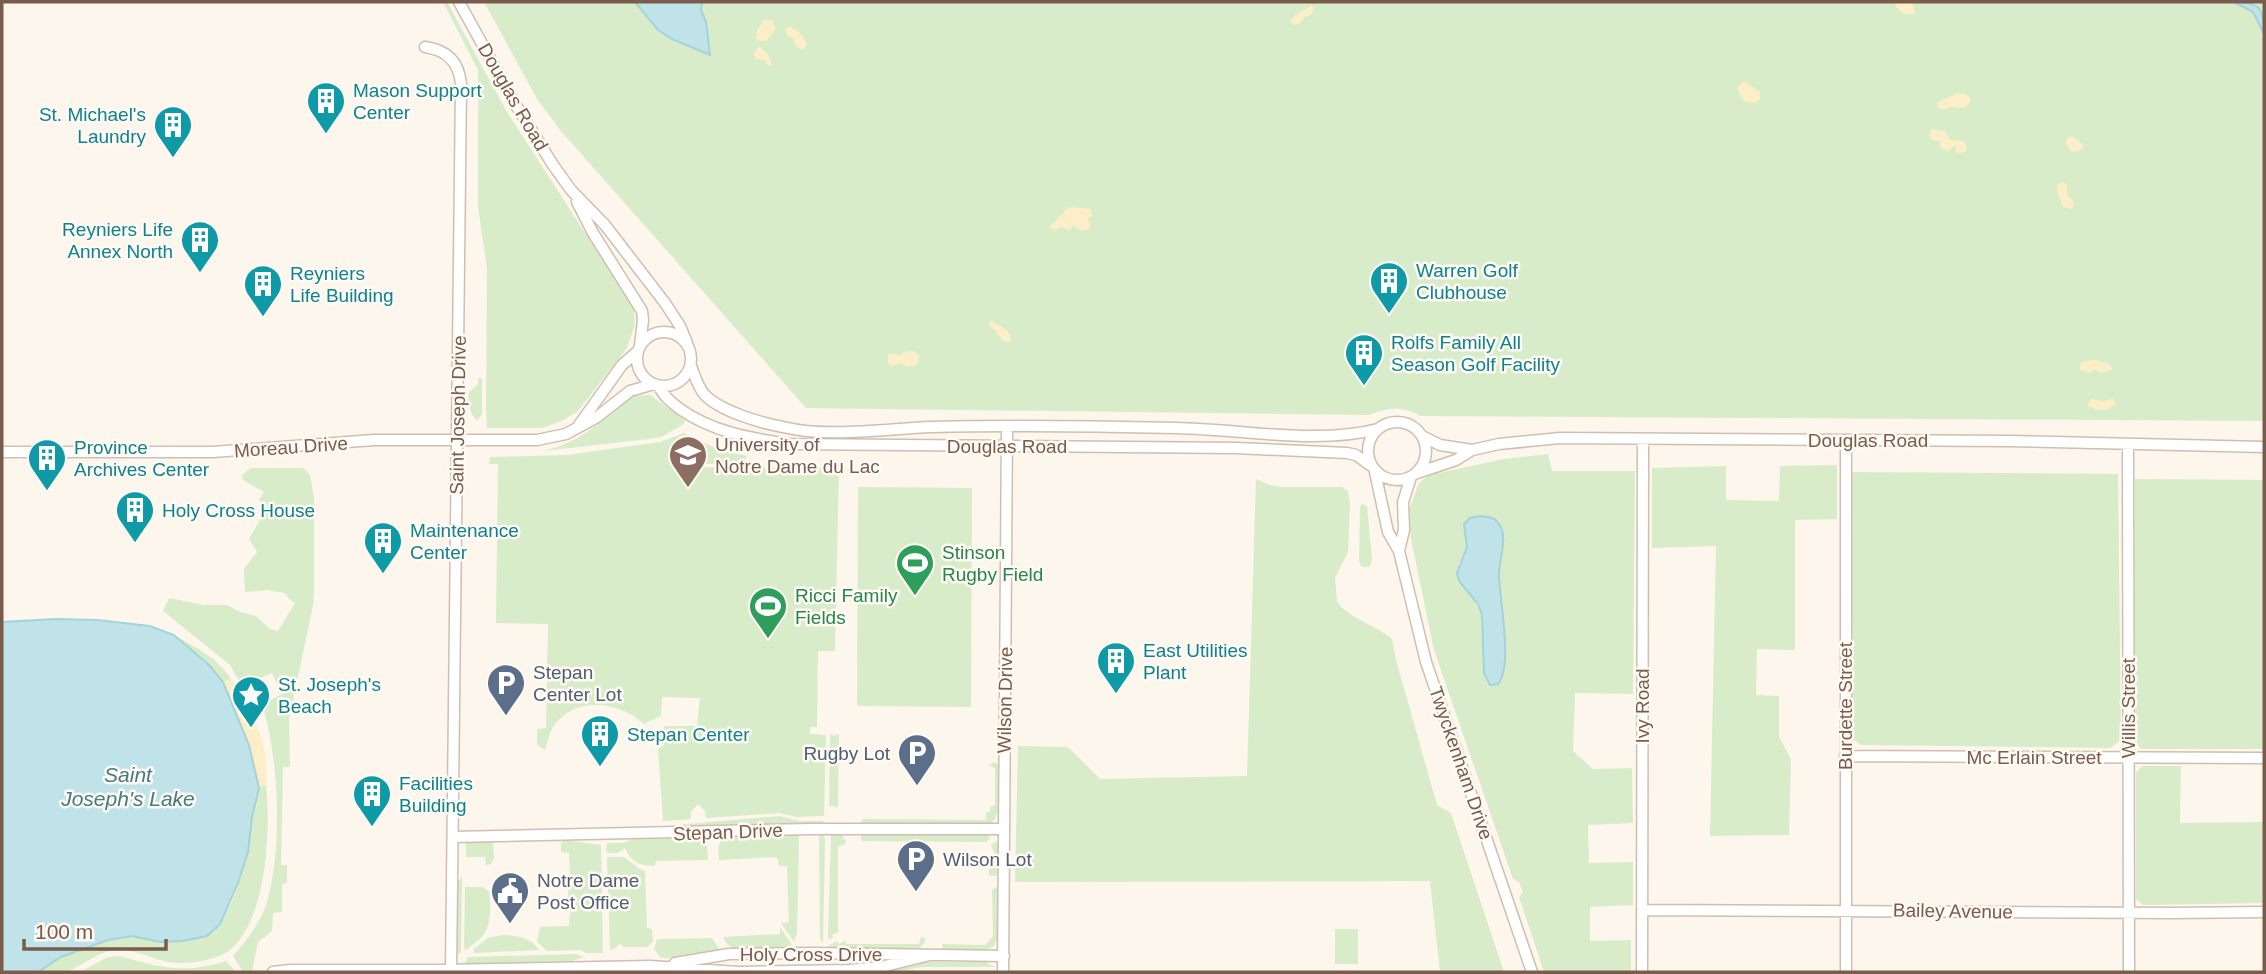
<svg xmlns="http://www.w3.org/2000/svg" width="2266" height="974" font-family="Arial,sans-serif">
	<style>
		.green { fill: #d8ecc9; fill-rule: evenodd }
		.sand { fill: #fcefc7 }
		.water { fill: #bfe3e8; stroke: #a5d3da; stroke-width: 2 }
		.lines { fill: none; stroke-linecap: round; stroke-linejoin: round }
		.minor-casing { stroke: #d1beb0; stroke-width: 13 }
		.minor { stroke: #fff; stroke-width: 10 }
		.labels { text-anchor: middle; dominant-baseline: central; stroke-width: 5; stroke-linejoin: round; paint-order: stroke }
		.culture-label { font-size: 19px; fill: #0d838f; stroke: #fffaf3; text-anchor: start }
		.street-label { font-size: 19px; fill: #7a5c4d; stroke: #fffaf3 }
		.education-label { font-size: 19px; fill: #785e54; stroke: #fffaf3; text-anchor: start }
		.leisure-label { font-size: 19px; fill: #27864d; stroke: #fffaf3; text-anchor: start }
		.service-label { font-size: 19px; fill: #4e5e75; stroke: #fffaf3; text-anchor: start }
		.water-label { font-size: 21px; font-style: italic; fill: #437c86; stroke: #fffaf3 }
	</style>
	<rect width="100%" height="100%" fill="#fdf6ec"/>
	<path class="green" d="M443,2H447L507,112L634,309L635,325L627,348L578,411L562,421L542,428H487L486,407L487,269L478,207V70Z
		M484,2H2264V421L1421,416C1402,406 1389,407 1369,415L806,408L561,131L537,99Z
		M478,378L482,379V414L477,421C469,412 468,404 469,392L478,384Z
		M650,395L685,420L684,424L661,437L649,439L543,451C580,443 598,423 627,400L635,396Z
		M684,433L715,448L747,456L743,464H701L696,467L839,468L835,651H818L817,727H810V734L826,735L824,816L797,817L779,813L706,818L705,811L698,804L691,812V819L663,821L658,749L664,745V726H697L700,698L662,697L661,716L644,724C618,701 573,695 552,729C549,735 547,744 545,750L537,745V729L546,728L548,624L496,623L498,464H489L490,457L567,455L660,442Z
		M1548,454L1552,471H1635L1633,694L1575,693L1573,751L1593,769L1632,768L1633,823L1588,825L1589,863L1633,862V905L1590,907V941L1631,940V972H1544L1519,897L1523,892L1519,882L1513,879L1434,650L1411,539L1408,512L1419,483L1429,475L1504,459ZM1466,538L1503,542L1500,558L1499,577L1505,637L1484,673L1482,616L1458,566L1467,547Z
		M1837,465V519L1795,520V650L1757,649L1756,695L1779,696V737L1791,759L1789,835L1710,836L1716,546L1652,548V468L1726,466V500L1779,501L1780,466Z
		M251,468H303L310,475L314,498V593L313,606L289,719L290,767H283L281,865H287V883L282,884V912L273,913L272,931L258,942L252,972H243L233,956C246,941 261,922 267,902C283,846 279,759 262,704L282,694L272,673L242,686L230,665L163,611L169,598L204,605H227L240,612L256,616L270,629L278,631L295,603L290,600L285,593L267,590L245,592L244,569L257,552L249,539L268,506L259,500L264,492L243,480L242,475Z
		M1852,472L2118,474L2121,740L2110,748L1861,745L1853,739Z
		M1256,479L1270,485L1280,487H1342L1348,491L1350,503L1348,552L1335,578L1337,602C1351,620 1375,624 1392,639L1396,660L1437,805L1451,813L1504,972H1440L1430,881L1015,882L1018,746L1068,747L1100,779L1247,776Z
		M2135,479L2264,480V749H2141L2134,742Z
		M858,487L972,488L971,707L857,706Z
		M1362,504L1367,506L1372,558L1370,567H1362L1359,562L1360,507Z
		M174,635C195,647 218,658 231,679L223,682L209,665Z
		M832,734L833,736L839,734L838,807L829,806L830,735Z
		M995,762L999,765C999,782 1005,812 991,823H861L863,819L986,820V812H990V807L995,805V768L988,765Z
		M2142,766H2181L2180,823L2264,822V903L2143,905L2136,899V773Z
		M266,785C271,828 267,919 231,949C219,959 197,963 181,963C159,964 140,949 118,950C100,950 85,964 69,971C61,974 47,972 38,972C64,955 99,935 132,936C141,937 150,940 159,941C175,943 191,939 207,936C215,926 224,916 230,905C248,869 249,827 259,788Z
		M779,816L799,821H824L823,823L666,826Z
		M819,834H823L825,840L823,944L820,939Z
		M863,834L987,835L990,837L987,842L862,841L860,838Z
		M799,835L797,934L794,942L781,923L789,922L787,866H779L777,857L719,860C718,850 717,841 727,837Z
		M831,835H842L846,841L845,844L838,847V932L832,935L833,938L830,939L828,938Z
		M704,837L707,840L708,860L656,861L655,866C642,867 631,862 625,848L618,853H608L606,850L607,843H623L634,839Z
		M564,840L601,845L603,953H586L580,950L547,951L537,942L540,927L569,926L571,900L568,899V875H570L569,853L561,852V843Z
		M466,841H493L494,858L491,864L486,865L485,857H466Z
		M996,841C1001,849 1001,868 996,876H992L989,875V869L994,868V852L991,845Z
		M624,857L640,869L645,871L647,928L652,929L653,942L647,947H624L619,944L616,948L610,950L607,859L608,857Z
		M462,876L461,953L457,954L458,882Z
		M465,887H482L489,891C491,905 492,927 481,938C476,942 471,945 467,950L464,948Z
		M995,887L999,890L998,938L993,947L982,951L943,950L942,944L985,945L993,936L992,890Z
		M780,927L792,945L786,949C767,950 731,959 723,937L780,934Z
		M1335,929H1358V964H1335Z
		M502,935C515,935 533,938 539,950L474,953V949L488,938Z
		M921,937L925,938L924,944L917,950L830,949L828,947L829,945L837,941L839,944L846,940V944H919Z
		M712,938L721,952L697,957L661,958L654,949L657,939Z
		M576,954L584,957L572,961L464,964L468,957Z
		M120,956C160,968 186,974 226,961L236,972H80L108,957Z
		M920,962H985L995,967H921L897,972H843Z"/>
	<path class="sand" d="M1897,2H1912L1916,14H1904L1895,6Z
		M1311,6L1314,7L1312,14L1305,17L1299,24L1293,25L1290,21L1294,16Z
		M765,19L772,21L776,29L766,41H760L756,38L757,30Z
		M787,27C796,27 805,37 807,46L804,49H800L794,43V39L788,36L785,30Z
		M759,46L768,54L772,65L769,66L764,60L755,59L754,53Z
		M1744,81L1760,92V99L1755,103L1743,101L1737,88Z
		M1957,93L1965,94L1970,97V102C1964,110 1958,109 1949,106L1947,109H1938L1937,103Z
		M1931,129L1945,131L1950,140L1964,141L1967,149L1966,152L1957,153L1955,151L1957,148L1954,146L1947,151L1940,148V141L1933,140L1929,136Z
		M2072,137L2083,144V147L2079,151L2072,152L2066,143L2067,138Z
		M2063,182L2067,185V195L2073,200L2074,206L2071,209L2063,207L2057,190V185Z
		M1069,207L1091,209L1092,216L1087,219L1090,222V229L1082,231L1073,225L1070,231L1062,227L1055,230L1049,227Z
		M991,320C999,328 1013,328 1010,342L1002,341L1001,337L997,335L996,331L989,325Z
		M913,351L919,356L918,363L915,366H906L902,363L891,366L888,363V354L901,355L904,352Z
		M2095,360L2108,363L2113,369L2101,373L2094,369L2091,373L2080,370L2081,362Z
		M2092,399L2102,401L2113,399L2116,403C2110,412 2097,411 2088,406L2089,401Z
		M231,679C254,718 269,738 266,785L259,788L249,745L223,682Z"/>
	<path class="water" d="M635,2H702L701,10L706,22L710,55L672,39L658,30Z
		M2234,2C2260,2 2264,8 2264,34L2253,12Z
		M1480,516C1488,517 1495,517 1499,524C1509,538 1498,561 1499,577C1500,602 1513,666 1498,684L1490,685L1484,673L1482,615L1478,604L1459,581L1457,573L1467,547L1464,524L1470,518Z
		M55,619L97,620L150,626L174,635L209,665L223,682L249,745L259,788L252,817L248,852L238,883L220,924L207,936L183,941L160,942L132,936L108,940L61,957L38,972H2V622Z"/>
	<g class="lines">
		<defs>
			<path id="minor" d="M459,2L517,107L553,165L571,190L605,225L665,303L680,326L687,343
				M425,47C447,50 459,62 461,84L451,972
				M577,202L593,233L642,311L643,320L640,346
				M637 359a27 27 0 1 1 54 0a27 27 0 1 1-54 0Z
				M691,366C695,376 698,388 705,395C720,411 761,423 783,427C829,438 885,429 931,427C1013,425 1095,426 1176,428C1240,429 1317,445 1378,429
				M659,386C663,396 671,402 680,409C713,432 749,438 788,444L1236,448L1347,453L1356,455L1370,465
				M1368 451a29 29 0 1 1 58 0a29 29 0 1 1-58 0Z
				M579,425L622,365L638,351
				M1422,436L1440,445L1472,450
				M2128,444L2129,972
				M2,452H213L374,440H537L566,434L597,417L630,391L654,384
				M1375,472L1388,532L1399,551L1426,662L1532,972
				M1417,473L1456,460L1472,450L1499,444L1560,438L2009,441L2264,447
				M1399,551L1404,530L1403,502L1411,477
				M1845,756L2264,758
				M453,837L810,829H1004
				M1642,910L2173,913L2264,912
				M675,963L729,954L813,953L1004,956
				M273,972L290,970H441L650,966L738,972L849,970L881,967L930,955
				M1003,972L1007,427
				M1642,972L1643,439
				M1846,972V440"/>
		</defs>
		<use href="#minor" class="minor-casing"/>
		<use href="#minor" class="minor"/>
	</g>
	<defs>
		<symbol id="building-pin" viewBox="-11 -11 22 30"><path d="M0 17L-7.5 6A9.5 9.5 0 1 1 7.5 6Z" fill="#0f9aa8" stroke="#fffaf3"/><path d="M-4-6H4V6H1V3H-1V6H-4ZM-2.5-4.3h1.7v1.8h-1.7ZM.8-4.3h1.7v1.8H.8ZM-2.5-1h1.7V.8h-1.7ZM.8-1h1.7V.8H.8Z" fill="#fff"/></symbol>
		<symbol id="university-pin" viewBox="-11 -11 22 30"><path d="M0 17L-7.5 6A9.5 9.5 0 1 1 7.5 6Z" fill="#8d6e63" stroke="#fffaf3"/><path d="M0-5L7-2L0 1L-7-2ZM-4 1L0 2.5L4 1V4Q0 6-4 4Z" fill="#fff"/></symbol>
		<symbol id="stadium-pin" viewBox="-11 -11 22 30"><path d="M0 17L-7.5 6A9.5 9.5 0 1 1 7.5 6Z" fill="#2e9e5b" stroke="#fffaf3"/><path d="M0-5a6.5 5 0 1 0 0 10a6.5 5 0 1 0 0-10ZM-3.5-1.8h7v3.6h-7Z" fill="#fff"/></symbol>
		<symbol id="parking-pin" viewBox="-11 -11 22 30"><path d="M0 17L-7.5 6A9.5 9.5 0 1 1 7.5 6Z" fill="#5c6f8a" stroke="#fffaf3"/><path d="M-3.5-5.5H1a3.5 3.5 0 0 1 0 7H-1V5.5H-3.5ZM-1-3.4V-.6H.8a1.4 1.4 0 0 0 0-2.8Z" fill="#fff"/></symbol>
		<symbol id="sight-pin" viewBox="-11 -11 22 30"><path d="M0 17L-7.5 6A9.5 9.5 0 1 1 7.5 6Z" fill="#0f9aa8" stroke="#fffaf3"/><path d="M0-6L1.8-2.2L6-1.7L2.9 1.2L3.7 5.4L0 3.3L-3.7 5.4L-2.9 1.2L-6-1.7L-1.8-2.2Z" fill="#fff"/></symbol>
		<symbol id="civic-pin" viewBox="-11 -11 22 30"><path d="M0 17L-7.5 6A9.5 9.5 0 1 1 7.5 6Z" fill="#5c6f8a" stroke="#fffaf3"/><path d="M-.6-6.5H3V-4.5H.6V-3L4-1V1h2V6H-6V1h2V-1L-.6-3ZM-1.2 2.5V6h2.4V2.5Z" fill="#fff"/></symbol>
	</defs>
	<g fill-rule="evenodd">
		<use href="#building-pin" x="304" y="79" width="44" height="60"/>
		<use href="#building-pin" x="151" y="103" width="44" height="60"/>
		<use href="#building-pin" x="178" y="218" width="44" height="60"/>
		<use href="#building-pin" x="1367" y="259" width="44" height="60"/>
		<use href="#building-pin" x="241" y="262" width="44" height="60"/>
		<use href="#building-pin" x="1342" y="331" width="44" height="60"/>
		<use href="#university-pin" x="666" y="433" width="44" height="60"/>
		<use href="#building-pin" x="25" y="436" width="44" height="60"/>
		<use href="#building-pin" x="113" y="488" width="44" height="60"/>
		<use href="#building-pin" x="361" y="519" width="44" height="60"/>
		<use href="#stadium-pin" x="893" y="541" width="44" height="60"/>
		<use href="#stadium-pin" x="746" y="584" width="44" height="60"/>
		<use href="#building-pin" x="1094" y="639" width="44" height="60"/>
		<use href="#parking-pin" x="484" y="661" width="44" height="60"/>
		<use href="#sight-pin" x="229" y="673" width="44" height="60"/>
		<use href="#building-pin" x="578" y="712" width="44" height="60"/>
		<use href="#parking-pin" x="895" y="731" width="44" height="60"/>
		<use href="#building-pin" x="350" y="772" width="44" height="60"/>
		<use href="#parking-pin" x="894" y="837" width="44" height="60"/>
		<use href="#civic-pin" x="488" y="869" width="44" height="60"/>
	</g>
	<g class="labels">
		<g class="culture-label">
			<text x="353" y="90">Mason Support<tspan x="353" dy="22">Center</tspan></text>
			<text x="146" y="114" text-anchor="end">St. Michael's<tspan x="146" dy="22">Laundry</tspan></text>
			<text x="173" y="229" text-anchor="end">Reyniers Life<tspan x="173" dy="22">Annex North</tspan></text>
			<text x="1416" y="270">Warren Golf<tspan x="1416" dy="22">Clubhouse</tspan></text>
			<text x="290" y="273">Reyniers<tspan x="290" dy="22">Life Building</tspan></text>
			<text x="1391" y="342">Rolfs Family All<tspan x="1391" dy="22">Season Golf Facility</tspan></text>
			<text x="74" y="447">Province<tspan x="74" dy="22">Archives Center</tspan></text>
			<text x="162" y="510">Holy Cross House</text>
			<text x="410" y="530">Maintenance<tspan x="410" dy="22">Center</tspan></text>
			<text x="1143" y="650">East Utilities<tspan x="1143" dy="22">Plant</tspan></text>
			<text x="278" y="684">St. Joseph's<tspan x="278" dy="22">Beach</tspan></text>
			<text x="627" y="734">Stepan Center</text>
			<text x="399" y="783">Facilities<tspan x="399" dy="22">Building</tspan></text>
		</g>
		<g class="street-label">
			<text transform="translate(513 97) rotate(60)">Douglas Road</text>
			<text transform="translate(458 415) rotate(-89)">Saint Joseph Drive</text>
			<text x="1868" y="440">Douglas Road</text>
			<text x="1007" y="446">Douglas Road</text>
			<text transform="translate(291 447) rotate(-4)">Moreau Drive</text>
			<text transform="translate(1005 700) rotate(-89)">Wilson Drive</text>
			<text transform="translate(1642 706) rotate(-90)">Ivy Road</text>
			<text transform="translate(1845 706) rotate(-90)">Burdette Street</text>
			<text transform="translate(2128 708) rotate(-90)">Willis Street</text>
			<text x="2034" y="757">Mc Erlain Street</text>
			<text transform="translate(1461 763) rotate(71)">Twyckenham Drive</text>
			<text transform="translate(728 832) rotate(-2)">Stepan Drive</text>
			<text transform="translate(1953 911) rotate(1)">Bailey Avenue</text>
			<text x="811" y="954">Holy Cross Drive</text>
		</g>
		<g class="education-label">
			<text x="715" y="444">University of<tspan x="715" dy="22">Notre Dame du Lac</tspan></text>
		</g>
		<g class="leisure-label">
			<text x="942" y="552">Stinson<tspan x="942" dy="22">Rugby Field</tspan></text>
			<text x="795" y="595">Ricci Family<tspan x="795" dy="22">Fields</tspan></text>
		</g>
		<g class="service-label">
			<text x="533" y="672">Stepan<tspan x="533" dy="22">Center Lot</tspan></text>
			<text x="890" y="753" text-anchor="end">Rugby Lot</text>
			<text x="943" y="859">Wilson Lot</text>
			<text x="537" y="880">Notre Dame<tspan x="537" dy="22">Post Office</tspan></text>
		</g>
		<g class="water-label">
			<text x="128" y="774">Saint<tspan x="128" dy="24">Joseph's Lake</tspan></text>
		</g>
	</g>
	<rect width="2266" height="974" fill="none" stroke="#7a5c4d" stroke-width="7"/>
	<path d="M24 939v10h142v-10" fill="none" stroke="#7a5c4d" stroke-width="3.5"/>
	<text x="35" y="939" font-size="21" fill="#7a5c4d" stroke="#fffaf3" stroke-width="5" paint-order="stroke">100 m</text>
</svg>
